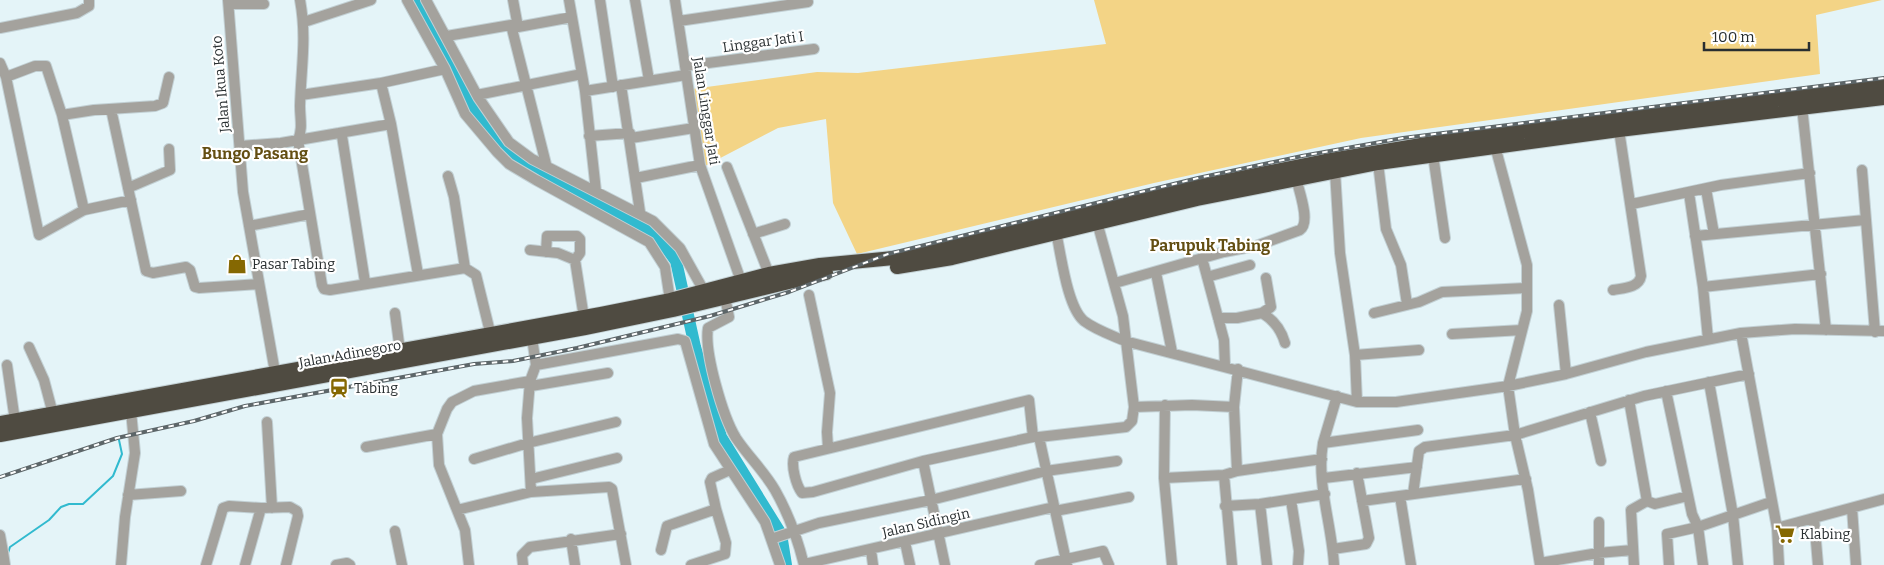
<svg xmlns="http://www.w3.org/2000/svg" width="1884" height="565" font-family="Bitter,serif">
	<style>
		.green { fill: #f3d486 }
		.lines { fill: none; stroke-linecap: round; stroke-linejoin: round }
		.stream { stroke: #31bacf; stroke-width: 2 }
		.river { stroke: #31bacf; stroke-width: 12 }
		.minor-casing { stroke: #c2d0d4; stroke-width: 12 }
		.highway-casing { stroke: #c2d0d4; stroke-width: 16 }
		.minor { stroke: #a4a29d; stroke-width: 10 }
		.highway { stroke: #4f4b41; stroke-width: 14 }
		.rail-casing { stroke: #5d6669; stroke-width: 4 }
		.rail { stroke: #fff; stroke-width: 2; stroke-dasharray: 5.5; stroke-linecap: butt }
		.labels { text-anchor: middle; dominant-baseline: central; stroke-width: 4.5; stroke-linejoin: round; paint-order: stroke }
		.street-label { font-size: 14px; fill: #282e30; stroke: #fff }
		.poi-label { font-size: 14px; fill: #282e30; stroke: #fff; text-anchor: start }
		.quarter-label { font-size: 16px; font-weight: bold; fill: #634e12; stroke: #fff }
	</style>
	<rect width="100%" height="100%" fill="#e4f4f8"/>
	<path class="green" d="M1094,0H1882L1816,15L1820,74L1361,138L1154,183L857,254L833,203L826,119L778,128L705,166L692,89L817,72L858,73L1106,44Z"/>
	<g class="lines">
		<path class="stream" d="M8,553L10,547L49,520L61,507L69,504H83L113,476L122,454L119,440"/>
		<path class="river" d="M415,0L472,106L496,144L536,173L648,229L659,238L676,261L695,347L721,437L781,534L786,565"/>
		<defs>
			<path id="minor" d="M228,0L243,192L275,372
				M300,0C307,38 301,68 300,106C300,119 303,128 298,140L322,285L324,289L330,290L465,268L476,275L492,340
				M407,0L445,69L465,114L497,152L509,164L536,180L649,242L665,267L670,300
				M426,0L478,97L509,142L532,159L653,221L680,248L704,291
				M513,0L518,27
				M569,0L585,91L596,191
				M600,0L613,87
				M635,0L649,80
				M675,0L700,165L741,281
				M229,4H264
				M679,21L808,2
				M304,22L371,0
				M511,25L546,164
				M0,28L77,13L89,6V0
				M447,36L511,25L518,27L572,17
				M0,63L6,77L39,235L84,210L131,200
				M685,66L814,49
				M6,77L35,66H46L62,115L84,210
				M621,85L640,212
				M585,91L686,75
				M301,95L381,83
				M477,95L582,74
				M1802,107L1826,330
				M111,109L146,271L153,273L186,267L190,270L195,287L199,288L259,284
				M62,115L94,110L155,106L163,103L169,77
				M339,133L391,124
				M589,136L630,133
				M631,138L694,128
				M240,146L281,143L339,133L342,136L365,282
				M1495,146L1527,265V311L1508,386L1515,435L1528,490L1540,565
				M1433,155L1445,238
				M1378,163L1386,229L1401,265L1407,304
				M727,167L769,274
				M1862,170L1875,332
				M1335,171L1340,253L1355,355L1357,402
				M448,176L454,197L465,268
				M636,178L700,165
				M128,188L170,170L169,149
				M1706,189L1714,234
				M1689,193L1703,287L1708,339
				M1632,204L1721,185L1810,173
				M249,226L310,214
				M1056,232C1061,254 1067,307 1084,321C1096,330 1111,335 1125,341L1357,402H1396L1508,386L1566,374L1646,352L1741,333L1795,329L1884,331
				M753,234L785,224
				M1695,236L1865,220
				M530,250L558,253L575,260L584,318
				M546,252L547,236H577L580,239V253L575,260
				M1202,258L1224,340L1225,366
				M1156,273L1172,352
				M418,274L391,124L381,83L445,69
				M1207,277L1250,265
				M1115,283L1224,252L1256,246L1300,230C1311,222 1299,191 1296,178
				M1703,287L1821,274
				M1613,290C1623,288 1639,288 1641,276L1619,130
				M809,295L830,393L827,432L828,448
				M725,297L729,317L708,328C704,352 723,417 736,438C748,456 764,471 775,490C788,513 798,540 804,565
				M1559,305L1566,374
				M395,313L400,351
				M1262,313L1271,307L1266,278
				M1374,313L1419,302L1442,292L1526,288
				M1218,318H1237L1262,313C1274,320 1281,329 1285,343
				M1741,333L1777,528L1779,565
				M1452,334L1522,330
				M29,347L44,380L53,414
				M1355,355L1419,350
				M7,365L15,421
				M536,365L678,339L685,341L714,444L765,522L780,565
				M530,381L527,418L531,492
				M1709,382L1733,515L1738,565
				M531,386L608,373
				M1666,391L1692,514L1698,527L1703,565
				M1629,400L1647,501L1655,504L1688,496
				M1165,405L1164,478L1172,565
				M1134,407L1192,405L1234,407
				M1590,412L1601,461
				M267,422L272,508
				M1033,437L923,461L813,492L802,493C796,485 791,466 794,457L1029,400L1033,437H1039L1067,565
				M1039,437L1126,427L1132,421L1134,407L1123,316L1097,222
				M1323,443L1337,396
				M366,447L437,434
				M474,459L528,443L616,422
				M923,461L945,565
				M1237,471L1234,407L1238,369
				M1224,475L1232,565
				M1164,478L1224,475L1237,471L1322,459
				M1324,478L1417,467
				M531,479L617,458
				M1413,494L1419,451L1425,447L1515,435L1644,396L1749,374
				M128,495L181,491
				M1400,496L1411,565
				M1291,500L1299,551L1298,565
				M1362,501L1526,479
				M1260,504L1267,565
				M1225,506L1260,504L1325,494
				M1852,508L1856,565
				M457,510L531,492L609,487L612,489L626,565
				M1055,511L1129,497
				M1814,518L1818,565
				M1777,528L1884,499
				M395,531L402,565
				M0,535L3,552
				M571,539L575,565
				M771,539L819,523L931,500L1046,471L1117,461
				M905,542L910,565
				M1333,549L1366,544L1369,538L1357,473
				M661,550L667,526L716,509L710,482L712,478L730,470
				M871,550L873,565
				M0,553L3,552L5,565
				M1540,563L1598,553L1633,550
				M804,564L1054,507
				M121,565L125,517L135,453L131,411
				M206,565L221,515L223,508L229,506L261,508L290,507L297,511L298,516L286,565
				M245,565L261,508
				M336,565L347,563L350,565
				M469,565L465,530L439,465L437,434L447,409L452,402L474,391L530,381L536,365L532,338
				M523,565L522,555L530,547L621,534
				M691,565L725,554L726,543L716,509
				M1040,565L1103,551L1109,565
				M1334,565C1332,525 1316,483 1323,443L1418,430
				M1599,565V522
				M1634,565L1631,510L1647,501
				M1669,565L1667,534L1698,527L1771,502"/>
			<path id="highway" d="M897,267L952,258L1197,199L1378,163L1619,130L1884,98
				M0,423L601,314L670,300L769,274L820,265L904,257L1196,187L1325,161L1445,141L1884,86
				M0,435L585,328L673,310L826,273"/>
		</defs>
		<use href="#minor" class="minor-casing"/>
		<use href="#highway" class="highway-casing"/>
		<use href="#minor" class="minor"/>
		<use href="#highway" class="highway"/>
		<defs>
			<path id="rail" d="M0,477L117,438L194,421L245,406L474,364L513,361L577,348L710,316L789,292L888,254L1198,178L1302,156L1403,138L1884,78"/>
		</defs>
		<use href="#rail" class="rail-casing"/>
		<use href="#rail" class="rail"/>
	</g>
	<defs>
		<symbol id="shop-bare" viewBox="-9 -9 18 18"><path d="M-5-2.5h2.3a2.7 3.5 0 0 1 5.4 0H5L5.5 6h-11ZM-1.5-2.5h3a1.5 2.3 0 0 0-3 0Z" fill="#856802" stroke="#fff" stroke-width="2.5" paint-order="stroke"/></symbol>
		<symbol id="station-bare" viewBox="-9 -9 18 18"><path d="M-3-6H3Q5-6 5-4V2Q5 4 3 4L4.5 6H3L1.5 4h-3L-3 6H-4.5L-3 4Q-5 4-5 2V-4Q-5-6-3-6ZM-3.5-4v3h7v-3ZM-3.5 1v1.5H-2V1ZM2 1v1.5H3.5V1Z" fill="#856802" stroke="#fff" stroke-width="2.5" paint-order="stroke"/></symbol>
		<symbol id="supermarket-bare" viewBox="-9 -9 18 18"><path d="M-6-5.5h2.5l.6 2H6L4.5 2H-2.5L-4.4-4H-6ZM-1.5 3.2a1.3 1.3 0 1 0 .1 0ZM3 3.2a1.3 1.3 0 1 0 .1 0Z" fill="#856802" stroke="#fff" stroke-width="2.5" paint-order="stroke"/></symbol>
	</defs>
	<g fill-rule="evenodd">
		<use href="#shop-bare" x="223" y="250" width="28" height="28"/>
		<use href="#station-bare" x="325" y="374" width="28" height="28"/>
		<use href="#supermarket-bare" x="1771" y="520" width="28" height="28"/>
	</g>
	<g class="labels">
		<g class="street-label">
			<text transform="translate(763 42) rotate(-8)">Linggar Jati I</text>
			<text transform="translate(221 84) rotate(-95)">Jalan Ikua Koto</text>
			<text transform="translate(706 111) rotate(81)">Jalan Linggar Jati</text>
			<text transform="translate(350 354) rotate(-10)">Jalan Adinegoro</text>
			<text transform="translate(926 523) rotate(-13)">Jalan Sidingin</text>
		</g>
		<g class="poi-label">
			<text x="252" y="264">Pasar Tabing</text>
			<text x="354" y="388">Tabing</text>
			<text x="1800" y="534">Klabing</text>
		</g>
		<g class="quarter-label">
			<text x="255" y="153">Bungo Pasang</text>
			<text x="1210" y="245">Parupuk Tabing</text>
		</g>
	</g>
	<path d="M1704 42v8h105v-8" fill="none" stroke="#282e30" stroke-width="2.5"/>
	<text x="1712" y="42" font-size="15" fill="#282e30" stroke="#ffffff" stroke-width="4" paint-order="stroke">100 m</text>
</svg>
